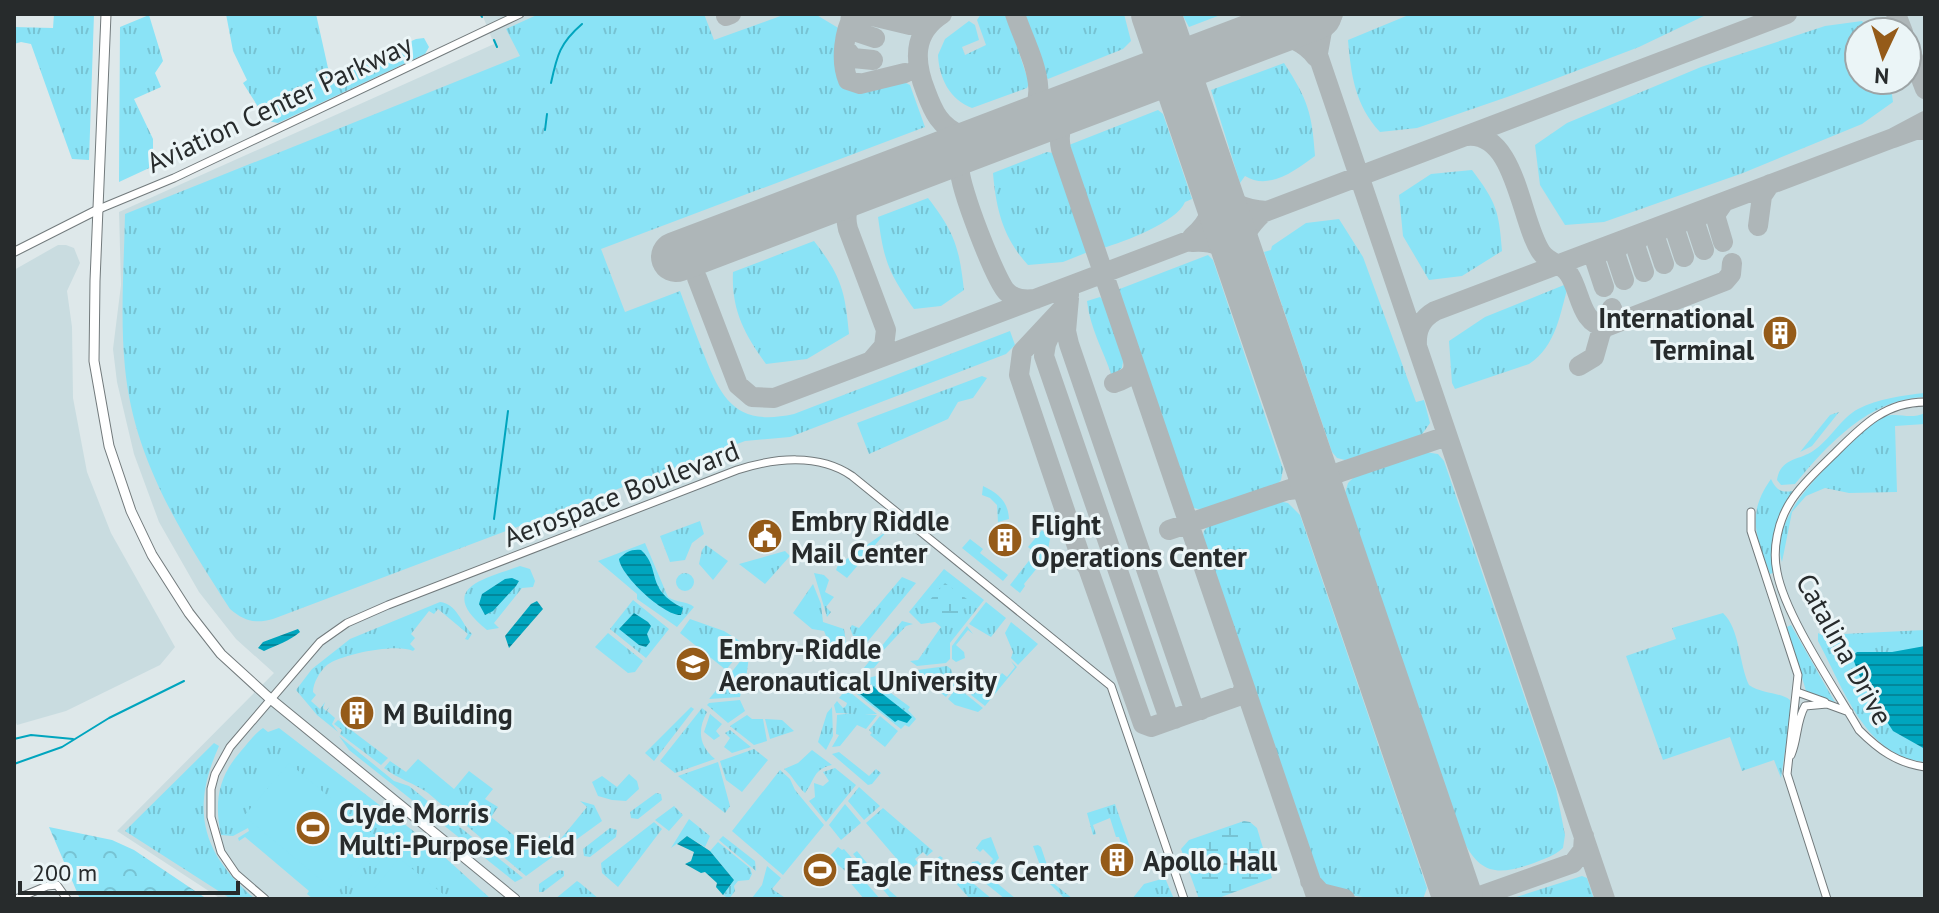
<svg xmlns="http://www.w3.org/2000/svg" width="1939" height="913" font-family="'PT Sans',sans-serif">
	<style>
		.built { fill: #c9dce0; fill-rule: evenodd }
		.grass { fill: url(#grass-tufts) }
		.forest { fill: url(#forest-crowns) }
		.wetland { fill: url(#wetland-marsh) }
		.green { fill: #8ae3f6 }
		.water { fill: url(#water-rules) }
		.lines { fill: none; stroke-linecap: round; stroke-linejoin: round }
		.stream { stroke: #00a5be; stroke-width: 2 }
		.taxiway { stroke: #aeb6b8; stroke-width: 20 }
		.runway { stroke: #aeb6b8; stroke-width: 50 }
		.minor-casing { stroke: #727a7c; stroke-width: 9 }
		.tertiary-casing { stroke: #727a7c; stroke-width: 10 }
		.secondary-casing { stroke: #727a7c; stroke-width: 11 }
		.minor { stroke: #fff; stroke-width: 7 }
		.tertiary { stroke: #fff; stroke-width: 8 }
		.secondary { stroke: #fff; stroke-width: 9 }
		.labels { text-anchor: middle; dominant-baseline: central; stroke-width: 6; stroke-linejoin: round; paint-order: stroke }
		.street-label { font-size: 28px; fill: #272b2c; stroke: #ebf5f7 }
		.poi-label { font-size: 28px; font-weight: bold; fill: #272b2c; stroke: #ebf5f7; text-anchor: start }
	</style>
	<defs>
		<pattern id="grass-tufts" width="24" height="20" patternUnits="userSpaceOnUse" patternTransform="scale(2)"><rect width="24" height="20" fill="#8ae3f6"/><path d="M3 7l-1-3M5 7V3M7 7l1-3M15 17l-1-3M17 17v-4M19 17l1-3" fill="none" stroke="#77c3d3"/></pattern>
		<pattern id="forest-crowns" width="20" height="18" patternUnits="userSpaceOnUse" patternTransform="scale(2)"><rect width="20" height="18" fill="#8ae3f6"/><path d="M2 6a3 3 0 1 1 6 0M12 15a3 3 0 1 1 6 0" fill="none" stroke="#77c3d3"/></pattern>
		<pattern id="wetland-marsh" width="20" height="14" patternUnits="userSpaceOnUse" patternTransform="scale(2)"><rect width="20" height="14" fill="#8ae3f6"/><path d="M1 5h8M5 5V1M11 12h8M15 12V8" fill="none" stroke="#77c3d3"/></pattern>
		<pattern id="water-rules" width="6" height="5" patternUnits="userSpaceOnUse" patternTransform="scale(2)"><rect width="6" height="5" fill="#00a5be"/><path d="M0 2.5h6" fill="none" stroke="#02879b"/></pattern>
	</defs>
	<rect width="100%" height="100%" fill="#dee8ea"/>
	<path class="built" d="M482,14H1925V899H221L117,831L274,673L236,639L199,592L159,522L134,454L117,382L113,349L121,285L119,212L494,44ZM1859,32H1907V80H1859Z
		M58,245H66L74,248L80,263L67,291L72,327L73,398L87,472L111,533L175,647L160,665L66,711L17,725L14,718V270Z"/>
	<path class="grass" d="M54,14H94L89,160L72,159L31,44L21,42L14,44V27L53,28Z
		M226,14H316L328,68L336,75L416,39L424,38L429,47L425,54L278,123L267,121L243,83L247,80L233,51Z
		M539,14H704L714,40L786,14H815L840,29C834,96 840,98 902,81L910,85L925,127L601,249L625,312L680,291C688,313 696,335 705,357C723,403 739,426 794,414L1010,331L1015,345L1006,354L790,437L745,441L273,619C255,624 244,621 230,609C181,533 134,460 125,368C120,318 124,265 125,214L520,56L506,29Z
		M981,14L1007,16L1029,83L1027,88L972,108C950,100 939,78 938,55L945,39L969,21L975,25L979,40L962,47L965,55L986,45L977,20Z
		M1022,14H1124L1131,41L1123,49L1048,79L1041,72Z
		M1182,14H1223L1189,27Z
		M1411,14H1708L1639,47L1510,96L1417,128L1380,132C1355,105 1351,75 1348,40Z
		M149,15L163,61L155,73L161,87L134,99L153,139V149L160,163L119,182L120,27Z
		M1862,21L1870,32H1859V80H1890L1893,102L1862,124L1743,173L1604,222L1565,225L1540,185L1535,145L1567,123L1701,67L1825,26Z
		M1284,63C1308,100 1312,113 1315,156C1296,170 1269,191 1245,176L1240,183L1211,90Z
		M1158,110L1163,114L1192,199L1185,202C1177,222 1124,242 1103,248L1100,244L1069,153V145Z
		M1047,152L1053,153L1057,160L1088,252L1063,262L1028,265C1003,238 996,209 993,173Z
		M1472,170C1496,202 1499,210 1502,251L1462,276L1429,280L1403,236L1399,195L1431,174Z
		M928,198C955,233 959,247 964,290L941,306L914,309C888,272 884,261 878,217Z
		M1339,219L1363,257L1416,402L1424,400L1430,423L1420,437L1345,460L1337,458L1332,452L1264,252L1271,250L1272,246L1306,223Z
		M814,241C841,276 845,290 849,334L807,359L766,364C745,335 731,310 733,272Z
		M1208,255L1213,260L1283,469L1281,480L1274,488L1205,511L1194,508L1188,500L1117,290Z
		M1569,283C1560,312 1557,346 1529,364L1455,389L1452,383L1449,341L1485,317Z
		M1100,297L1107,304L1124,355L1122,368L1112,376C1103,350 1090,328 1087,301Z
		M982,376L987,378L973,398L958,402L948,419L869,454L857,423Z
		M1925,393V397C1869,399 1828,444 1795,484L1781,485L1777,480C1780,458 1800,460 1813,451C1830,440 1841,418 1858,409C1877,399 1905,395 1925,393Z
		M1839,412L1812,446L1800,452L1830,415Z
		M1925,413V424L1895,426L1897,492L1849,493L1825,488L1806,496L1792,512L1782,562C1766,512 1842,454 1873,422C1896,407 1905,422 1925,413Z
		M1425,452L1438,454L1444,461L1556,789L1565,835L1563,848C1554,856 1544,859 1534,863C1499,875 1481,876 1463,840L1345,493L1348,483L1354,477Z
		M1771,479C1776,490 1781,493 1793,491C1775,518 1769,542 1773,573L1770,574C1756,537 1746,514 1771,479Z
		M983,486C998,493 1008,501 1009,519L998,522L997,505L990,498L982,495Z
		M1277,501L1288,503L1300,515L1427,888L1423,899C1399,899 1330,901 1317,879L1202,542L1204,531L1210,524Z
		M700,521L704,534L692,543L685,560L670,562L660,536Z
		M1042,530L1050,539L1045,564L1042,562L1024,584L1025,586L1020,593L1010,585L1035,553L1028,547Z
		M887,531L847,578L836,570L838,565Z
		M970,539L983,549L980,553L1008,575L1003,581L962,548Z
		M645,543L668,597C677,603 687,601 694,607L677,627L637,599V594L598,561Z
		M706,545L728,561L713,580L699,564L702,550Z
		M785,551L790,556L765,584L739,564Z
		M520,566L530,569L535,581L533,587L522,588L494,623L499,628L487,630C435,588 484,579 520,566Z
		M944,569L984,600L950,643V659L946,663L917,666L910,661L918,660L941,627L935,622L921,624L909,612Z
		M676 582a9 9 0 1 1 18 0a9 9 0 1 1-18 0Z
		M814,573L824,575L829,580L825,592L834,597L826,607L831,612L827,617Z
		M902,577L916,583L859,652L850,628L852,625L859,628Z
		M813,584L821,604L823,622L844,629L848,657L829,643L824,631L812,629L793,613Z
		M633,600L669,629L646,658L610,629Z
		M440,602C457,604 461,623 472,634L468,640L465,639L468,634L438,609L434,614L429,611L411,634L415,638L410,644L415,649L413,651C397,643 342,654 327,665C320,671 313,683 313,692L316,695L311,701L320,709L325,702L323,708L326,711L330,706L327,711L335,718L332,724L338,732L317,715L296,690L312,669L350,639Z
		M986,602L1006,618L991,637L969,624Z
		M1723,613C1740,629 1739,664 1749,685C1762,694 1780,692 1790,700L1791,710L1781,778L1774,760L1742,771L1730,737L1663,760L1626,656L1676,639L1672,628Z
		M690,619L724,631L746,645L726,670L680,633Z
		M902,621L913,624L906,626L880,654L883,657L874,668L863,669Z
		M1011,622L1038,644L1018,665L1011,658L1013,652L1005,633Z
		M1791,625L1829,692L1835,702L1806,691L1787,627Z
		M967,626L973,634L968,630L956,645L964,652L965,658L956,662L952,659V646Z
		M1925,630V762C1865,757 1843,687 1818,641V633L1822,635Z
		M608,633L643,661L635,672L628,673L595,647Z
		M750,649L745,686L730,674Z
		M1011,661L1017,667L985,706L971,695L979,686L988,690L1002,673L1007,677L1015,667Z
		M947,666L951,669L955,685L946,697L919,676H911L917,670Z
		M728,676L742,688L740,697L709,699Z
		M876,676L886,684L884,688L910,707L908,710L916,719L909,727L905,725L901,729L848,687L854,678L859,680Z
		M957,687L983,708L978,712L955,705L948,699Z
		M846,689L877,714L836,713L834,705L837,701L843,708L846,706L847,703L839,698Z
		M740,700L745,711L728,723L707,705L709,703Z
		M691,707L694,709L654,761L645,753Z
		M832,707L833,736L826,750L818,742L827,713Z
		M702,708L707,712C697,730 699,746 715,759L675,773L660,761Z
		M852,713L877,715L866,729L857,725L840,746L832,747L839,735L836,734L837,715Z
		M710,714L722,724L716,731L720,736L714,740L704,732Z
		M747,715L752,719H763L767,741L754,745L730,726Z
		M880,716L898,731L885,747L870,735L872,733L869,730Z
		M765,719L782,720L794,731L770,739Z
		M338,720L388,758L381,765L340,734L342,730L334,724Z
		M263,728L268,732L279,728L429,843L491,899H313L307,894L309,891L245,837L239,841L238,838L249,831L248,828L233,836L221,835C214,802 218,777 241,751C248,743 254,734 263,728Z
		M730,730L751,747L732,753L724,747L730,738L725,733Z
		M339,736L394,781L409,786L523,878L515,882L349,750Z
		M214,743L219,746C190,810 202,854 255,899H231L125,831Z
		M754,749L768,760L742,792L726,780L720,761Z
		M812,750L832,765C813,769 815,780 805,793C796,785 793,776 784,769L798,763Z
		M839,752L869,776L876,769L881,773L872,784L868,785L832,754Z
		M418,759L454,789L469,771L493,789L485,799L498,807L491,817L526,845L534,838L543,845L550,835L559,841L587,807L580,801L594,805L602,821L526,876L428,793C414,783 398,779 384,768L390,761L406,772Z
		M718,762L730,806L725,813L678,776Z
		M835,768L856,785L826,822L809,801L815,797L814,783L823,786L829,781L823,772Z
		M780,770L790,779L795,790L824,825L783,875L732,831Z
		M629,774L637,781L639,789L626,801L612,800L598,796L592,782L602,776L617,787Z
		M859,787L880,806L864,820L848,801Z
		M656,793L661,794L662,800L638,819L631,818L630,812Z
		M845,804L861,823L841,840L829,825Z
		M1115,804L1134,859L1131,869L1129,870L1119,837H1116L1110,818L1093,825L1096,834L1093,835L1087,813Z
		M674,806L683,815L669,831L655,820Z
		M883,808L933,851L927,856L923,852L915,859L918,863L908,872L866,823Z
		M689,819L710,836L705,847L687,836L671,848Z
		M654,822L662,829L618,887L602,873L601,863Z
		M610,828L617,830L616,837L590,857L584,856L583,849Z
		M723,836L755,861L756,871L719,840Z
		M991,837L999,858L986,874L1015,898L1005,899L969,870L972,862L978,861L986,868L993,859L983,849L980,852L976,848L982,840Z
		M718,842L750,868L752,874L749,880L738,881L734,886L735,891L729,899L723,895L734,880L710,851Z
		M1038,845L1041,847L1053,883L1073,899H1065L1045,879L1033,846Z
		M838,847L842,850L844,849L870,879L866,883L856,872L851,876L829,857Z
		M857,851L890,891L897,897L891,899L853,854Z
		M940,856L943,858L939,862L946,869L951,865L992,899H970L935,860Z
		M767,866L781,878L772,889L787,899L752,898L762,885Z
		M559,870L564,871V876L543,892H539V884Z
		M1582,876L1587,878L1594,899H1510Z
		M1165,878L1174,899H1132L1144,884Z
		M577,881L580,883L599,899H555Z"/>
	<path class="forest" d="M49,827L112,840L134,850L207,899H80Z"/>
	<path class="wetland" d="M945,583L971,602L951,622L926,608L927,603Z
		M1244,821L1250,822L1257,828L1272,878L1216,899H1199L1181,849L1189,840Z"/>
	<path class="green" d="M289,763L381,841L337,893L244,816Z
		M399,858L449,899H366Z
		M856,871L880,899H864L849,881Z"/>
	<path class="water" d="M641,550C662,569 644,589 683,608L681,615C664,616 621,576 619,559C626,552 631,549 641,550Z
		M512,578L519,581L516,586L493,611L485,615L479,604L482,594L505,579Z
		M537,601L543,609L509,648L505,636L531,604Z
		M634,613L648,622L651,626L647,634L650,642L646,647L639,645L619,629Z
		M298,629L300,632C289,641 277,645 264,651L258,648L263,642Z
		M1925,646V749L1893,731L1863,685L1852,656L1857,652H1892Z
		M860,683L870,684L912,717L907,723L898,720L895,722L855,690Z
		M687,836L710,851L734,880L723,895L716,887L717,883L705,872L701,873L685,864L691,861L694,852L677,844Z"/>
	<g class="lines">
		<path class="stream" d="M480,14L482,17
			M494,40L497,47
			M551,83C557,55 560,43 582,24
			M545,130L547,114
			M494,519L508,411
			M14,739L31,735L73,739
			M14,764L62,747L109,718L184,681"/>
		<path class="taxiway" d="M854,14C844,31 840,61 848,80L860,84L905,73
			M864,14L910,25L937,15
			M942,14C912,33 914,62 926,92C933,111 940,127 961,135C973,139 986,137 998,135
			M1015,14C1027,51 1061,104 1015,129
			M1304,14L1605,899
			M1896,14L1903,32
			M851,15L850,23L854,31L875,38
			M726,16L731,14
			M1261,35L1283,14
			M1260,36C1283,33 1302,39 1316,57
			M1907,42L1925,89
			M845,48L853,58L873,60
			M1318,53L1322,31L1333,14
			M1079,104C1063,116 1057,130 1061,149L1317,899
			M1925,121L1893,138L1915,130H1925
			M1467,136C1516,131 1520,221 1541,252C1548,263 1563,264 1569,274C1581,292 1580,324 1606,327L1725,281L1731,274L1732,263
			M977,143C969,150 961,158 960,169C958,184 996,282 1007,292C1015,300 1025,300 1036,299
			M1214,182C1222,202 1246,210 1267,211
			M1758,226L1762,196L1770,184
			M1192,237C1211,222 1216,203 1213,180
			M1192,242C1213,240 1227,247 1241,262
			M1723,242L1715,215L1724,202
			M1704,250L1695,223L1705,209
			M1684,257L1675,230L1685,217
			M1241,262C1237,243 1250,225 1263,213
			M1664,264L1655,237L1664,225
			M1644,272L1635,245L1644,232
			M697,278L738,385L752,397L774,398L1787,14
			M1624,280L1615,253L1625,239
			M1604,287L1595,260L1604,247
			M1069,295L1063,308L1022,352L1019,375L1081,558L1088,568L1143,724L1151,727L1241,695L1244,687
			M1069,298L1066,331L1069,344L1193,706L1201,710
			M1055,324L1046,344L1044,356L1167,713L1170,718L1175,719
			M1417,346C1416,330 1421,319 1435,311L1893,138
			M871,361L884,346L886,330L848,229C841,202 858,193 878,180
			M1579,366L1594,357L1601,332L1614,318L1612,308
			M1114,383C1125,379 1136,376 1133,361
			M1291,489C1308,479 1307,466 1305,448
			M1290,490C1311,486 1319,499 1328,516
			M1169,530L1447,436
			M1449,874C1456,889 1466,898 1483,895L1573,863L1583,850L1584,836
			M1310,881L1321,893L1345,899"/>
		<path class="runway" d="M1156,14L1458,899
			M676,257L1317,14"/>
		<defs>
			<path id="minor" d="M99,209L174,178L520,14
				M1925,402C1886,402 1863,425 1837,451C1822,466 1802,483 1791,501C1778,521 1772,549 1777,572C1785,616 1836,690 1859,730C1879,750 1897,763 1925,767
				M1751,512V531L1798,675L1787,774L1827,899
				M1797,692L1825,702
				M1791,755C1798,739 1796,721 1805,706L1827,704L1849,712
				M16,899L47,886L57,885L67,899
				M265,899L236,874L221,852L211,817V789L215,774L230,747L320,642L347,623L388,605L737,470C774,458 819,453 852,476L1111,686L1184,899"/>
			<path id="tertiary" d="M14,252L99,209"/>
			<path id="secondary" d="M106,14L95,281L94,361L109,446L131,511L152,555L189,613L221,654L267,696L515,899"/>
		</defs>
		<use href="#minor" class="minor-casing"/>
		<use href="#tertiary" class="tertiary-casing"/>
		<use href="#secondary" class="secondary-casing"/>
		<use href="#minor" class="minor"/>
		<use href="#tertiary" class="tertiary"/>
		<use href="#secondary" class="secondary"/>
	</g>
	<defs>
		<symbol id="building-disc" viewBox="-11 -11 22 22"><circle r="9.5" fill="#955b19" stroke="#ebf5f7"/><path d="M-4-6H4V6H1V3H-1V6H-4ZM-2.5-4.3h1.7v1.8h-1.7ZM.8-4.3h1.7v1.8H.8ZM-2.5-1h1.7V.8h-1.7ZM.8-1h1.7V.8H.8Z" fill="#fff"/></symbol>
		<symbol id="civic-disc" viewBox="-11 -11 22 22"><circle r="9.5" fill="#955b19" stroke="#ebf5f7"/><path d="M-.6-6.5H3V-4.5H.6V-3L4-1V1h2V6H-6V1h2V-1L-.6-3ZM-1.2 2.5V6h2.4V2.5Z" fill="#fff"/></symbol>
		<symbol id="university-disc" viewBox="-11 -11 22 22"><circle r="9.5" fill="#955b19" stroke="#ebf5f7"/><path d="M0-5L7-2L0 1L-7-2ZM-4 1L0 2.5L4 1V4Q0 6-4 4Z" fill="#fff"/></symbol>
		<symbol id="stadium-disc" viewBox="-11 -11 22 22"><circle r="9.5" fill="#955b19" stroke="#ebf5f7"/><path d="M0-5a6.5 5 0 1 0 0 10a6.5 5 0 1 0 0-10ZM-3.5-1.8h7v3.6h-7Z" fill="#fff"/></symbol>
	</defs>
	<g fill-rule="evenodd">
		<use href="#building-disc" x="1760" y="313" width="40" height="40"/>
		<use href="#civic-disc" x="745" y="516" width="40" height="40"/>
		<use href="#building-disc" x="985" y="520" width="40" height="40"/>
		<use href="#university-disc" x="673" y="644" width="40" height="40"/>
		<use href="#building-disc" x="337" y="693" width="40" height="40"/>
		<use href="#stadium-disc" x="293" y="808" width="40" height="40"/>
		<use href="#building-disc" x="1097" y="840" width="40" height="40"/>
		<use href="#stadium-disc" x="800" y="850" width="40" height="40"/>
	</g>
	<g class="labels">
		<g class="street-label">
			<text transform="translate(279 103) rotate(-25)">Aviation Center Parkway</text>
			<text transform="translate(621 493) rotate(-21)">Aerospace Boulevard</text>
			<text transform="translate(1845 649) rotate(61)">Catalina Drive</text>
		</g>
		<g class="poi-label">
			<text x="1754" y="317" text-anchor="end">International<tspan x="1754" dy="32">Terminal</tspan></text>
			<text x="791" y="520">Embry Riddle<tspan x="791" dy="32">Mail Center</tspan></text>
			<text x="1031" y="524">Flight<tspan x="1031" dy="32">Operations Center</tspan></text>
			<text x="719" y="648">Embry-Riddle<tspan x="719" dy="32">Aeronautical University</tspan></text>
			<text x="383" y="713">M Building</text>
			<text x="339" y="812">Clyde Morris<tspan x="339" dy="32">Multi-Purpose Field</tspan></text>
			<text x="1143" y="860">Apollo Hall</text>
			<text x="846" y="870">Eagle Fitness Center</text>
		</g>
	</g>
	<rect width="1939" height="913" fill="none" stroke="#272b2c" stroke-width="32"/>
	<g transform="translate(1883 56) rotate(184)"><circle r="38" fill="#ebf5f7" stroke="#9da4a6" stroke-width="2"/>
	<path d="M0-6L14 30L0 20L-14 30Z" fill="#955b19"/>
	<text y="-12" font-size="22" font-weight="bold" text-anchor="middle" fill="#272b2c">N</text>
	</g>
	<path d="M20 881v12h218v-12" fill="none" stroke="#272b2c" stroke-width="4"/>
	<text x="32" y="881" font-size="24" fill="#272b2c" stroke="#ebf5f7" stroke-width="6" paint-order="stroke">200 m</text>
</svg>
